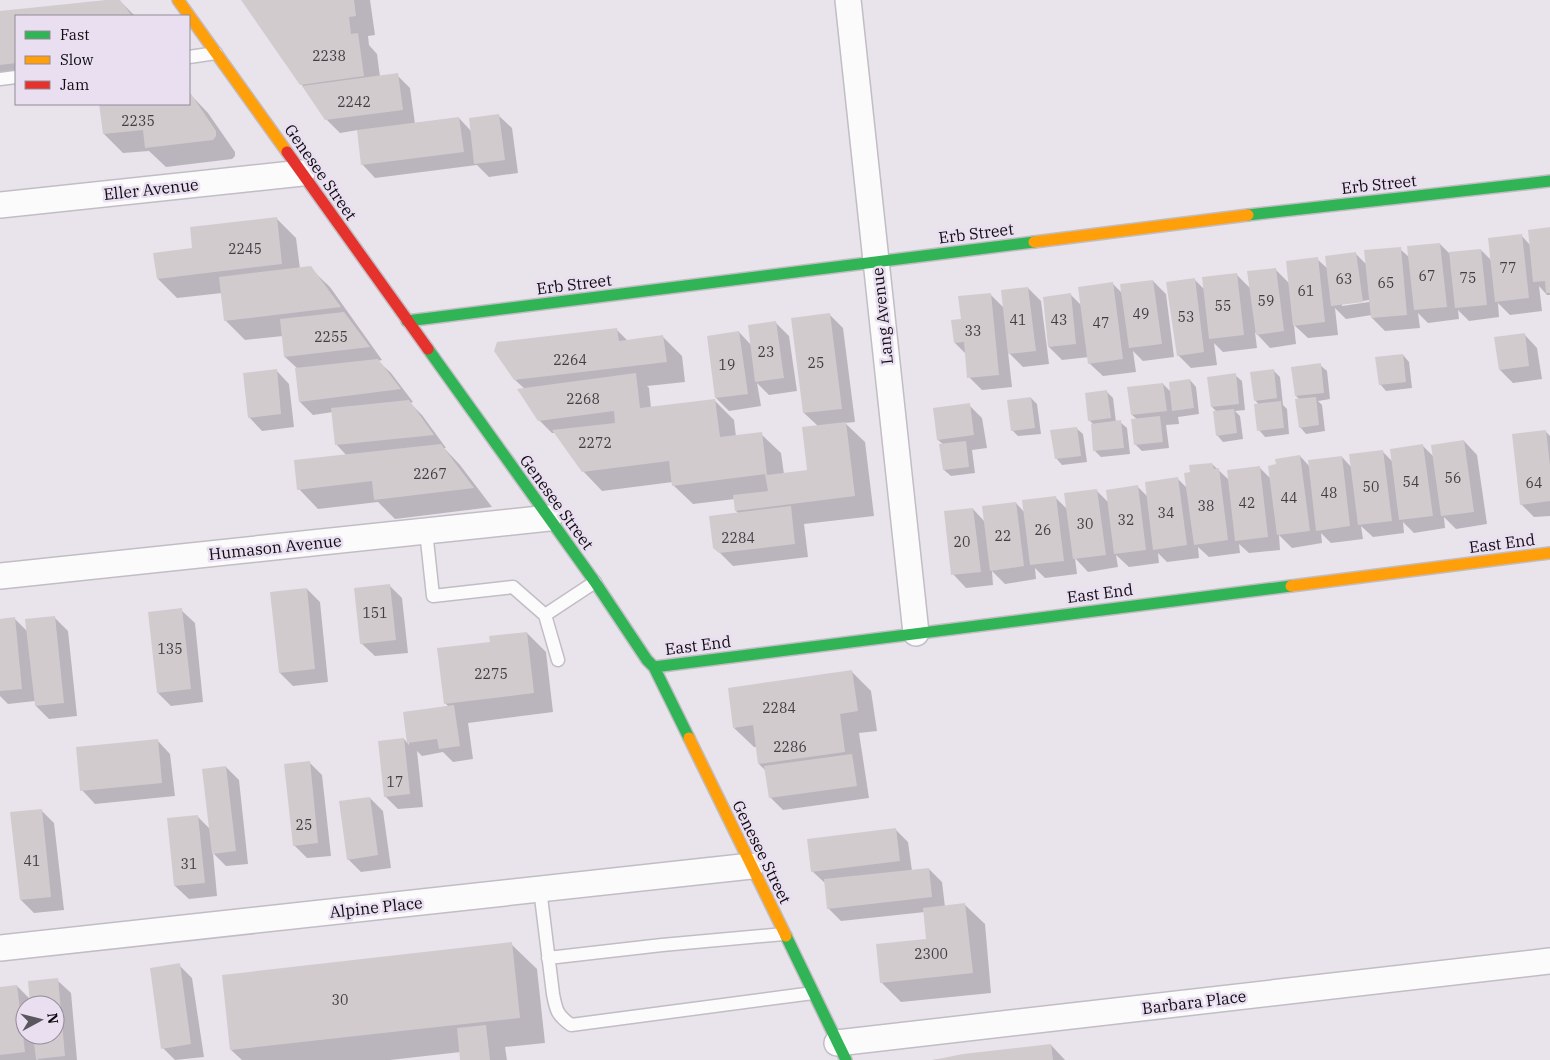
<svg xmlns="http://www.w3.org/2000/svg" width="1550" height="1060" font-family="'IBM Plex Serif',serif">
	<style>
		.shadow { fill: #0003; fill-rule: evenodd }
		.building { fill: #d2cbce }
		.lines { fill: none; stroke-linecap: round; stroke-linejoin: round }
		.lane-casing { stroke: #c2bdc4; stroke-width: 15 }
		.street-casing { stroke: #c2bdc4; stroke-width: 28 }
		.fast-casing { stroke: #c2bdc4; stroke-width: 14 }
		.slow-casing { stroke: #c2bdc4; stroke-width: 14 }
		.jam-casing { stroke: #c2bdc4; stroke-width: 14 }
		.lane { stroke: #fcfbfc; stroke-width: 12 }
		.street { stroke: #fcfbfc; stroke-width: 25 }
		.fast { stroke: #30b455; stroke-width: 11 }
		.slow { stroke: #ff9f0a; stroke-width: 11 }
		.jam { stroke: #e5322d; stroke-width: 11 }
		.labels { text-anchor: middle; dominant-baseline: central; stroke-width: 5; stroke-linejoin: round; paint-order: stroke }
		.number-label { font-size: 14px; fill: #413d41 }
		.street-label { font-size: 16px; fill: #0f0c11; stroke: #eadff0 }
	</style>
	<rect width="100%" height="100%" fill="#e9e3ec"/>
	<path class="shadow" d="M119,0L135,16H16V84L0,85V13Z
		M242,0H370L375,35L368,36L369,45L377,54L380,77L397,75L410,88L415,124L459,118L471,131L498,115L512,128L518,173L489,177L477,165L375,178L362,164L358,130L340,133L326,119Z
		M189,93L208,113L235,152V156L232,159L166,167L149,151L123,153L104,134L100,104H189Z
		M276,218L296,238L300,269L310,268L330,287L382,360L378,361L391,373L413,402L410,403L422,415L446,448H444L460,465L492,507L395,519L378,502L318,509L299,489L347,456L337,445L333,412L313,415L300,402L298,369L285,357L283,336L245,340L226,321L222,293L177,298L158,279L194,249Z
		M1550,229V295H1547L1539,286L1542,311L1510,315L1498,303L1499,317L1469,321L1458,310L1459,319L1428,323L1418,313L1420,328L1385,331L1372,318V315L1346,319L1335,308L1338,335L1308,338L1294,325L1296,344L1270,348L1255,332L1257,348L1223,352L1214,343L1217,365L1191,368L1178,355L1194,279L1204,289L1237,275L1251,289L1275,269L1290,284L1317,259L1328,269L1355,253L1367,265L1400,249L1410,258L1440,244L1449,253L1481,250L1492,261L1521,235L1530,245ZM1369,300V302L1342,306V304Z
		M1153,281L1166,294L1174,357L1143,361L1133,351L1136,372L1103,376L1089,363V357L1062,360L1049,347L1044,298L1071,295L1082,306L1113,284L1122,293Z
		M1028,288L1041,301L1049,364L1023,367L1008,352L1012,387L982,390L969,377L966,354L955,343L962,320L990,294L1004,308Z
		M829,314L843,328L855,422L845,423L865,442L874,516L804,524L808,557L733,566L714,547L739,514L736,511L735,499L693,504L673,485V482L602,491L583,471L555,433H552L539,420L525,389L515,380L616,329L628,341L663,337L682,356L685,382L647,386L649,388L651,408L714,400L734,420L736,437L761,434L781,453L784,474L809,471L818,426L804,413L792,319Z
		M776,323L789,336L797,391L769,395L757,383L761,406L729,411L716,398L739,332L751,345Z
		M1524,334L1537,348L1542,379L1513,383L1500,370Z
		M1403,355L1409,362L1412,388L1386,391L1380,384Z
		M1320,365L1327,371L1330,399L1318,401L1322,405L1325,431L1306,434L1300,427V400L1296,396Z
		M276,370L289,384L294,427L262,431L249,417Z
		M1274,371L1280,377L1283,405L1287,409L1289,434L1265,437L1259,430V405L1255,400Z
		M1235,375L1242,381L1245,410L1235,411L1240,416L1243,439L1223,442L1217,435V412L1212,407L1209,378Z
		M1190,380L1196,387L1199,414L1178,417L1179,424L1166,425L1169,448L1142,451L1135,444L1138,420L1132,415L1163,384L1171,392Z
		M1107,392L1113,398L1116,422H1120L1127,428L1130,454L1101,457L1095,451L1094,425L1089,420Z
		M1031,398L1037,404L1041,434L1018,436L1012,430Z
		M969,405L982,418L987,448L972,450L975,473L951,476L944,470V445L938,440Z
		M1076,428L1083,434L1087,462L1062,465L1056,458Z
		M1546,432L1550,436V516L1534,517L1521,504Z
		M1464,441L1477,455L1487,524L1456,529L1444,517L1445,528L1414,533L1403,522L1404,533L1373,537L1361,526L1363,539L1331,543L1321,533L1322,543L1292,548L1279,535L1280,550L1249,553L1239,544L1240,553L1209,557L1198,547L1199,558L1167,562L1158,553L1159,563L1129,567L1116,555L1118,567L1088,572L1075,558L1077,574L1045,578L1035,568L1036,579L1005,584L992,571L993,585L966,588L953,574L973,509L985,522L1016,503L1025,513L1055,497L1068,510L1096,490L1109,503L1138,487L1148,497L1178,479L1188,489L1212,464L1229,480L1259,467L1271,479L1300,456L1310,467L1342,457L1352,468L1382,451L1393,462L1423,446L1434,457Z
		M389,585L402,598L408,653L375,656L361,643Z
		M307,589L320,602L328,682L293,686L280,673Z
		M181,610L195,623L203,702L171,706L158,693Z
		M54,617L68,631L77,716L49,719L36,706L35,701L8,704L0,696V620L15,619L28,632Z
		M527,633L546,652L553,712L468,723L473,759L453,762L443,752L422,756L417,751L423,807L398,809L385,796L404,739L409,745L404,713L449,707L445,703L491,643Z
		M852,672L871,691L877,731L859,733L869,798L783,810L770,797L766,771L759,764L757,747H754L734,728Z
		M157,740L170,754L175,796L95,804L82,790Z
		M309,762L322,775L331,856L307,858L294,845Z
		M226,767L239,780L248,864L226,866L213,853L217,896L189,899L175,886L169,819L197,816L210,829Z
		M370,798L383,811L391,868L361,872L348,859Z
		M41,810L54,823L64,910L34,913L21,900Z
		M895,829L908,842L912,871L929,869L942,882L945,907L965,905L985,924L991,993L901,1002L881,982L928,940L925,912L841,921L828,908L826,884L812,871Z
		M511,944L537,969L545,1043L505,1047L507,1060H462L461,1052L390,1060H242L231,1050Z
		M179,965L192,978L204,1057L175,1060L163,1048Z
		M57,980L71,993L77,1060H38L36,1058L37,1060H0V988L17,986L31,1000ZM25,1005H55V1035H25Z
		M1051,1045L1065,1060H932Z"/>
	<path class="building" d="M106,0H120L132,16H16V63L0,65V11Z
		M241,0H354L356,16L349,17L351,34L358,33L364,76L300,85Z
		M398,73L403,110L325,120L302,86Z
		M189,91L216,131V136L213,140L145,148L143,130L103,134L99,104H189Z
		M499,114L505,160L474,164L469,118Z
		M459,117L464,152L361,165L357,130Z
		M277,217L282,264L157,279L153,253L192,248L190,227Z
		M1550,227V293H1546L1545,281L1533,282L1528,230Z
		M1522,234L1529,298L1495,302L1488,238Z
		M1440,243L1447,307L1414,310L1407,246Z
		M1401,247L1407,315L1371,318L1364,250Z
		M1481,249L1487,305L1455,308L1449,252Z
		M1356,252L1363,302L1331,306L1325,256Z
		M1318,257L1325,322L1293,326L1286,261Z
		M311,266L341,307L224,321L219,277Z
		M1276,268L1284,331L1256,335L1247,271Z
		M1237,273L1244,335L1209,339L1202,277Z
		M1195,278L1204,352L1177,356L1166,282Z
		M1153,280L1162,344L1129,348L1120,284Z
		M1113,282L1123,359L1088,364L1078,287Z
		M1028,287L1036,351L1008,354L1001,290Z
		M991,293L999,375L967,378L964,342L954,343L951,320L961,319L958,296Z
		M1071,293L1076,344L1048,347L1043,297Z
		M344,312L370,347L284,357L280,319Z
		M830,313L842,409L803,413L791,318Z
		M776,321L784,378L755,382L748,325Z
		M617,328L619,341L663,335L667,362L514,380L494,351L497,342Z
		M739,331L748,394L715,398L707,336Z
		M1525,333L1529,366L1499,370L1494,337Z
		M1403,354L1406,382L1379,385L1375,357Z
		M378,359L401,389L299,402L295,368Z
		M1321,363L1324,393L1295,396L1291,367Z
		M277,369L281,414L248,418L243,373Z
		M1274,369L1277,398L1254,401L1250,372Z
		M636,373L640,408L715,399L720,437L762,432L767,475L807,470L802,427L846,422L855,496L735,511L733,495L768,491L765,474L672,486L669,461L582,472L552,430L615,423L614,411L538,421L517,389Z
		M1236,373L1239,404L1211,407L1207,377Z
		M1190,379L1194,408L1172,411L1169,382Z
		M1163,383L1167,411L1131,415L1127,387Z
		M1107,390L1111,418L1088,421L1085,393Z
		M1031,397L1035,428L1011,431L1007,400Z
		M1316,397L1319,425L1299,428L1295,399Z
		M409,400L434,435L335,445L331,408Z
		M1281,401L1284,428L1257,431L1254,404Z
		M970,403L974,435L937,440L933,408Z
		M1234,409L1237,433L1216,436L1213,411Z
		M1160,416L1163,442L1134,445L1131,419Z
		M1121,420L1124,448L1093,451L1091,424Z
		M1077,427L1081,456L1055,459L1050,430Z
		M1546,430L1550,465V501L1520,505L1512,434Z
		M1464,440L1474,512L1441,516L1431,445Z
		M966,441L969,467L943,470L939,444Z
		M441,444L474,488L374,500L372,481L297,490L294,460Z
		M1423,444L1433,516L1399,520L1390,449Z
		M1383,450L1392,521L1358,525L1349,454Z
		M1300,455L1310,531L1277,535L1268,466L1276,464L1275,459Z
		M1342,456L1350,526L1316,531L1308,460Z
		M1212,463L1214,469L1219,468L1228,540L1194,545L1184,473L1190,472L1189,465Z
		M1260,466L1268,537L1235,541L1227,470Z
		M1178,477L1187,545L1153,550L1145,482Z
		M1138,485L1146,550L1114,554L1106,490Z
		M1097,489L1106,555L1073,559L1064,493Z
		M1056,496L1064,561L1030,565L1022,500Z
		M1016,502L1024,566L990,571L982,506Z
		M791,506L795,544L719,553L713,548L709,516Z
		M973,508L981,572L951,575L944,511Z
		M390,584L396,640L360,644L354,588Z
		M307,588L315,669L279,673L270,592Z
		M182,608L191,689L157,693L148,612Z
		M55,616L64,703L35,706L25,619Z
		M15,617L22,689L0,691V619Z
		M527,632L534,693L444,704L437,648L490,642L489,636Z
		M852,670L858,711L840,714L845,752L758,764L753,725L733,728L728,688Z
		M454,705L460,746L439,749L437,739L407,743L403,712Z
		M404,738L410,794L384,797L378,741Z
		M158,739L162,783L80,791L76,747Z
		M852,754L857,786L769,798L764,766Z
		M310,761L318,843L293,846L284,764Z
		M226,766L236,851L212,854L202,769Z
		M370,797L378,855L347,860L339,801Z
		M42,809L51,897L20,900L10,812Z
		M198,815L205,883L174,886L167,818Z
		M896,828L900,861L811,872L807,839Z
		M929,868L932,897L827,909L824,879Z
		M965,903L973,973L880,983L876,944L926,939L923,908Z
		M512,942L520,1018L230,1050L222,975Z
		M180,963L191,1044L161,1049L150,968Z
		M58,978L65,1056L36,1059L33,1035H55V1005H30L28,981Z
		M17,985L25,1052L0,1055V987Z
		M486,1025L490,1060H460L457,1028Z
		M1051,1044L1053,1060H933L963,1054Z"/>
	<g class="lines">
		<defs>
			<path id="lane" d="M189,57L216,53
				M0,79L16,77
				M426,531L433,596L513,587L545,615L558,660
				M545,615L595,582
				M540,889L553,994C556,1010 557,1015 571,1025L813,993
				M548,958L662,945L784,934"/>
			<path id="street" d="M848,0L916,633
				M0,205L302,173
				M0,576L549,518
				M0,948L751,866
				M837,1043L1550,961"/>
			<path id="fast" d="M1248,215L1550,181
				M407,321L1034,242
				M428,349L595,582L647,660L654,667L689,738
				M654,667L1291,586
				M786,936L846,1060"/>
			<path id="slow" d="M178,0L287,152
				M1034,242L1248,215
				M1291,586L1550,553
				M689,738L786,936"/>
			<path id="jam" d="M287,152L428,349"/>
		</defs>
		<use href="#lane" class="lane-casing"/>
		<use href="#street" class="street-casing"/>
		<use href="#fast" class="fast-casing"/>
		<use href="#slow" class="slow-casing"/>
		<use href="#jam" class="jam-casing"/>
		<use href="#lane" class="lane"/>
		<use href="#street" class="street"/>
		<use href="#fast" class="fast"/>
		<use href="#slow" class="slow"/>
		<use href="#jam" class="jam"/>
	</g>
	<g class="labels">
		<g class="number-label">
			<text x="329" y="56">2238</text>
			<text x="354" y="102">2242</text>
			<text x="138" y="121">2235</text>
			<text x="245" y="249">2245</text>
			<text x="1508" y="268">77</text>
			<text x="1427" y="276">67</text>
			<text x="1468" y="278">75</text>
			<text x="1344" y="279">63</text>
			<text x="1386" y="283">65</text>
			<text x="1306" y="291">61</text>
			<text x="1266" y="301">59</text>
			<text x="1223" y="306">55</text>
			<text x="1141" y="314">49</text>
			<text x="1186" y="317">53</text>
			<text x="1018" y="320">41</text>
			<text x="1059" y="320">43</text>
			<text x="1101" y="323">47</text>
			<text x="973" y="331">33</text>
			<text x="331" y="337">2255</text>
			<text x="766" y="352">23</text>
			<text x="570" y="360">2264</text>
			<text x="816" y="363">25</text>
			<text x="727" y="365">19</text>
			<text x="583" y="399">2268</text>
			<text x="595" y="443">2272</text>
			<text x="430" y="474">2267</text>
			<text x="1453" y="478">56</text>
			<text x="1411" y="482">54</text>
			<text x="1534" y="483">64</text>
			<text x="1371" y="487">50</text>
			<text x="1329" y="493">48</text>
			<text x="1289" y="498">44</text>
			<text x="1247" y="503">42</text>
			<text x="1206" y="506">38</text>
			<text x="1166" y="513">34</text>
			<text x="1126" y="520">32</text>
			<text x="1085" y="524">30</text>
			<text x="1043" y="530">26</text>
			<text x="1003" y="536">22</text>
			<text x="738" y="538">2284</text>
			<text x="962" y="542">20</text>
			<text x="375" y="613">151</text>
			<text x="170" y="649">135</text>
			<text x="491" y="674">2275</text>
			<text x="779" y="708">2284</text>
			<text x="790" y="747">2286</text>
			<text x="395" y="782">17</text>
			<text x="304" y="825">25</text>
			<text x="32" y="861">41</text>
			<text x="189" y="864">31</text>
			<text x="931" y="954">2300</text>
			<text x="340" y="1000">30</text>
		</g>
		<g class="street-label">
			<text transform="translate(321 172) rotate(55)">Genesee Street</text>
			<text transform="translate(1379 184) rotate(-6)">Erb Street</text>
			<text transform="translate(151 189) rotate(-6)">Eller Avenue</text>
			<text transform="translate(976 233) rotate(-7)">Erb Street</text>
			<text transform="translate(574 284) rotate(-7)">Erb Street</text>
			<text transform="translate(882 316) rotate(-96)">Lang Avenue</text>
			<text transform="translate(557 502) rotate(54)">Genesee Street</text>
			<text transform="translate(1502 543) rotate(-7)">East End</text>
			<text transform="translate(275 547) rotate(-6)">Humason Avenue</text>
			<text transform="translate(1100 593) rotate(-7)">East End</text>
			<text transform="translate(698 645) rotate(-7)">East End</text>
			<text transform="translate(762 852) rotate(64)">Genesee Street</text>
			<text transform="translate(376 907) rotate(-6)">Alpine Place</text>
			<text transform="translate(1194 1002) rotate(-7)">Barbara Place</text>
		</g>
	</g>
	<rect x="15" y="15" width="175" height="90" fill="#eadff0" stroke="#928b97"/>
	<rect x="25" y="31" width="25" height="8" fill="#30b455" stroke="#928b97"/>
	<text x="60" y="40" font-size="15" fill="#0f0c11">Fast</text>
	<rect x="25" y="56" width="25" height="8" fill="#ff9f0a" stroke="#928b97"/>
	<text x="60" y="65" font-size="15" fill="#0f0c11">Slow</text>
	<rect x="25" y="81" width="25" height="8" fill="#e5322d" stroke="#928b97"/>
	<text x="60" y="90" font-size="15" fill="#0f0c11">Jam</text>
	<g transform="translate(40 1020) rotate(83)"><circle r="24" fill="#eadff0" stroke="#928b97"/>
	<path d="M0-4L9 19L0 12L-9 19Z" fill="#5b575e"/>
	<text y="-8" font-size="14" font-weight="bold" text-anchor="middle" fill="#0f0c11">N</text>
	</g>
</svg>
